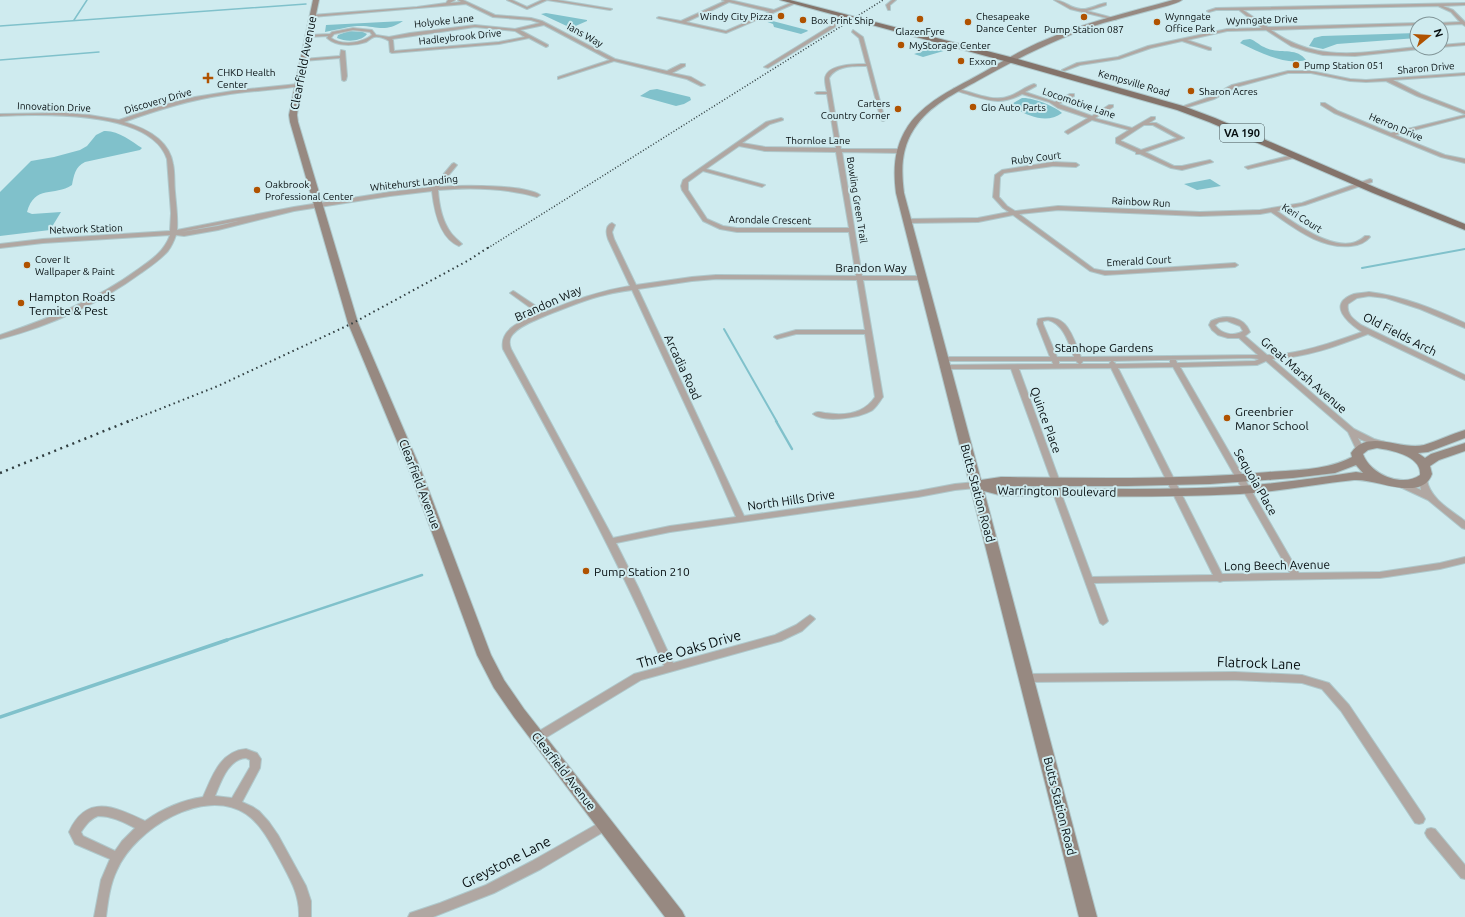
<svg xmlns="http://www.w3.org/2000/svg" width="1465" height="917" font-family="Ubuntu,sans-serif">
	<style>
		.water { fill: #80c1cb }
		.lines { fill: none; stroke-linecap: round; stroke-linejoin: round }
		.stream-far3 { stroke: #80c1cb; stroke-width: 1.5 }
		.stream-far2 { stroke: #80c1cb; stroke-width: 2 }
		.stream-far1 { stroke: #80c1cb; stroke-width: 2.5 }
		.stream { stroke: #80c1cb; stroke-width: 3.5 }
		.street-casing { stroke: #afc8cb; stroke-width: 2 }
		.secondary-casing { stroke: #afc8cb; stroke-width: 2 }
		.primary-casing { stroke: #afc8cb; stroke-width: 2 }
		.street { fill: #b0a7a2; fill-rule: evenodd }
		.secondary { fill: #978981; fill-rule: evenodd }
		.primary { fill: #84736a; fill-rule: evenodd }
		.rail-far2 { stroke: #303d3f; stroke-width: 1.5; stroke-dasharray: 1 2; stroke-linecap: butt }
		.rail-far1 { stroke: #303d3f; stroke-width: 2; stroke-dasharray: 1.5 3.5; stroke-linecap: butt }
		.rail { stroke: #303d3f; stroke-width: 2.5; stroke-dasharray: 2 4.5; stroke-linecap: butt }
		.poi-dot { fill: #b05200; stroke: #cfebef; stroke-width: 1.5 }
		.labels { text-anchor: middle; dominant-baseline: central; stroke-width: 4; stroke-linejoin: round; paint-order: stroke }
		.far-poi-label { font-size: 10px; fill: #060e10; stroke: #cfebef; text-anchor: start }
		.far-street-label { font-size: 10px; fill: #060e10; stroke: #cfebef }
		.shield { fill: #cfebef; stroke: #425053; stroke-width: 1 }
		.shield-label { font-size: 11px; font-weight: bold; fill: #060e10 }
		.street-label { font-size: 12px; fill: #060e10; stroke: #cfebef }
		.poi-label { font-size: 12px; fill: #060e10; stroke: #cfebef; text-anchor: start }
		.near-street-label { font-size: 14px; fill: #060e10; stroke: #cfebef }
	</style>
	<rect width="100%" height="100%" fill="#cfebef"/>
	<path class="water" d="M546,13L587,20V21L571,28L541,14Z
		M765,19L807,30L808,31L801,34L774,27L773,24L762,20Z
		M403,21C383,34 377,25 357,26C346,27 336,30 325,32L326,25Z
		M349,31L363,32L367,34C361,42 346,42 337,38L338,35Z
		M1417,33V38L1337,44L1323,49L1309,46L1314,38L1322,36Z
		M1250,39C1256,41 1259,45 1264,47C1278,55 1296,46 1306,60C1285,66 1259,52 1240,43L1243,40Z
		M935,47L947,50L923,57L914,54Z
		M657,89L690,97L691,100L684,104L676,106L640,96L650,90Z
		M1022,98C1032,97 1055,106 1062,113C1046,125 1025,115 1010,105Z
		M104,131C118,130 131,141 142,148L140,150L85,162C75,167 74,175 72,185C54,197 35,184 27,212L32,214L61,212L50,230L0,236V192L31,161L54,157L80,150L87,146L96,135Z
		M1210,179L1221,186L1197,190L1184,184Z"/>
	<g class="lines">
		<path class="stream-far3" d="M74,20L87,0
			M0,26L306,4
			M0,60L99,52"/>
		<path class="stream-far2" d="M1362,268L1465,249
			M724,329L777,422"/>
		<path class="stream-far1" d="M776,421L792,449
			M224,641L422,575"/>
		<path class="stream" d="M0,717L227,640"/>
		<defs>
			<path id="street" d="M448,0H455L450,3L461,2L458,0H463L495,15L531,18L542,21L615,59L667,71L681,64H685V66L672,73L691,77L705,85L701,86L687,79L614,61L558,79V77L610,60L544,25L520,30L548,45V46L546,47L529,38L499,44L392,53L390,52L389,41C385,38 378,36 374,37C371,38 368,41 366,42C354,46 337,47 327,38L328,36L308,37L306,36L308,35L330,34L332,32L353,28L372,30L376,35L389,37L410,33L475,25L515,29L540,23L531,20L493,17L466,4L312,17L310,16L312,15L417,7L446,3ZM475,27L515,31L525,37L499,42L394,51L393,40L392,39ZM353,30L370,32L372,35C362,43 342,46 331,38L334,34Z
				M507,0H512L527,7L542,0H547L527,9Z
				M547,0H557L612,9L610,10Z
				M722,0H730L774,10L793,2L796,3L726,33L657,18L659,17L681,21L725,1ZM729,2L770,12L726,31L686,22L701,15L719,19V17L704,14Z
				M892,0H896L890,5V10H888L886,5Z
				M1054,0C1064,0 1071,9 1081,9C1089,10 1098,4 1106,3V5L1087,11L1117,19L1115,20L1070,9Z
				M1465,3V5L1443,6L1453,10L1465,22V26L1462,24L1441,25V24H1436L1438,23L1460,22L1451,12L1438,6L1243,10L1268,27L1417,23L1419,24H1417V25L1271,30C1319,64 1362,52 1417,47L1422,48L1420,49L1355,56L1323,55L1306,51L1291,46L1266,30L1227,31L1187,40L1211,48V50H1209L1182,41L1151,48L1119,59L1080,65L1064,71L1062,70L1077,63L1118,57L1148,46L1227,29L1262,28L1239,10H1216L1209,12L1207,11L1216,8Z
				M842,14L845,15L837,21L835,27L768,68L764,67L832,25L834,19Z
				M853,30L863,37L885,120L883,121L881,120L867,66C854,66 836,65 829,78L841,149H900L903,151L900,153L842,152L862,276H921L924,278L921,280H863L883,397C879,402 876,408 871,411C859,418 824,423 813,414C817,411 820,412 825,413C844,416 864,414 875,397L865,334H796L777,339L774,337L775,336L796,330H865L857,280L716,279L692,281L638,289L744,516L918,491L955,484L976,482L980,485L976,488L955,490L918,497L670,532L616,543L638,587L673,663L775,635L796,625L807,617L810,615L813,617L815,619L802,631L781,641L641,680L542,740L538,741L534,740L533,737L534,734L634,674L664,666C617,557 560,453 503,349C499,328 524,320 539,314L510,293L513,291L515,292L545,312C574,300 599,291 630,286L608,239C606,233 605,226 612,223L615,225L612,232L614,239L636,285L692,277L716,275L856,276L849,232H737L720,229L703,221L682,190L681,186L683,180L766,122L781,118L783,119V120L770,124L742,143L765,147L836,148L827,94H817L815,93L817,92H827C826,88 825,83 825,79C826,64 855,64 866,64L859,38L852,32ZM739,146L765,151L836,152L849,228H737L723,226L707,219L688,190V182L703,171L762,187L765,185L706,169ZM632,290L715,469L736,517L670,526L613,538L511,349C509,344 509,338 513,334C521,325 534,321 545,316C576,304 598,294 632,290Z
				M1465,43V45L1441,47V45Z
				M341,50L345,51L347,76L346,80L344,81L342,80L340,58L303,61L301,60L303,59L340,56Z
				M1288,71H1311L1350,79L1366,80L1465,73V75L1393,80L1421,94L1465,111V114L1417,96L1386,81L1366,82L1350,81L1311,73H1288L1236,87L1214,99L1182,109L1178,108L1210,97L1232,85Z
				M298,84H300V86C275,90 249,91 224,95C189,100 157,110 124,122C145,128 169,139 173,164C175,173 174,183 175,192C176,205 178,217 177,230L294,207L390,192L433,187L452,164L454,163L457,165L439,187C460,185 524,184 540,195L537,197C505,188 471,187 438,190C439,205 442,221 451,233C454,237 458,240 462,244L459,246C439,238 434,209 432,191L390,196L294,211L218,230L184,236L176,235C174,241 171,247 168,251C160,260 151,266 141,273C100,303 50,326 0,339V335C48,319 96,300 137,270C151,260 164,252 170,235L43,243L0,248V244L43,239L170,231L171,213L167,159C151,110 42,114 0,116V114L64,113L89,115L119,120L163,105L195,97L239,90ZM238,221L218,226L181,232Z
				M1034,84L1036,85V86L1025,92L1055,102L1070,94H1074V96L1059,104L1092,116L1109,105H1113V107L1095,118L1098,119L1132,128L1151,117H1155V119L1149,123H1156L1184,138L1145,152L1174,166H1182L1210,160L1213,162L1182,170L1171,168L1140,154H1136V152L1116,143V138L1129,130L1092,120L1068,134L1065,132L1066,131L1088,118L1058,108L1049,102L1022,94C1002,105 991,101 970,95C965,93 958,92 953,89L955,88C972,92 993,103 1010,96C1018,93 1025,87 1034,84ZM1144,125H1153L1177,138L1141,150L1121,141V140Z
				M1321,103H1325L1338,111L1391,133L1465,115V117L1395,135L1445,155L1465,159V163L1441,157L1334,113L1321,105Z
				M1296,154L1299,156L1298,157L1248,169L1245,167Z
				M1053,162L1076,163L1079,165L1076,167L1053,166L1004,173L1000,177L999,197L1007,206L1015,211L1058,206L1200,212L1260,210L1302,203L1370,179L1372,180V182L1305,205L1277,211C1296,224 1342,259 1365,236H1369L1370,237C1365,243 1359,245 1351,246C1320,249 1295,228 1271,212L1260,214L1200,216L1058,210L1019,214L1094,269L1105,271H1115L1235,263L1238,265L1235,267L1105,275L1090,271L1013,215L978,222L907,223L904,221L907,219L978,218L1009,212L1003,208L993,197L995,175L1002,170Z
				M1369,292C1403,296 1434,309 1465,323V328L1420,309L1386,298L1369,296L1357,298L1348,304C1346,314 1353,319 1361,325L1465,375V380L1368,334C1337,346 1305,358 1272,359L1354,429L1374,439L1385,442L1386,444L1385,446C1376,447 1366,442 1358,438L1364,449L1360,451H1357L1348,432L1266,361L1257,365L1180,367L1299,573L1380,572L1440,563L1465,557V563L1440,569L1380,578L1223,581L1220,582L1217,581L1094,583L1108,621L1106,623L1103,625L1100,623L1053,493L1054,491L1057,490L1061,493L1092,577L1213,575L1111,368L1019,369L1060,482L1056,485L1052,482L1011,369H944L940,367L944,365L1053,364L1052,361H942L938,359L942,357H1050L1037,324L1038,319C1067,311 1072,335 1081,357L1258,355L1239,338H1228L1218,335L1212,330L1209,325L1211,321C1225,314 1244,316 1250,332L1245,336L1267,355C1301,354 1331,343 1362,332C1348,323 1326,304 1354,294C1358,293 1364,293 1369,292ZM1048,320C1064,324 1069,344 1074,357H1057L1043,324V321ZM1227,321L1240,326L1243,331C1234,337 1221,334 1215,325L1219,322ZM1250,358L1259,359L1255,361L1177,363L1176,360H1170V363L1116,364L1113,361ZM1059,361H1076L1079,364H1059ZM1083,361H1111L1109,364H1081ZM1173,367L1290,573L1222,574L1118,368Z
				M1423,477L1427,480C1430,499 1451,510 1465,521V529L1462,528L1428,500L1398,486L1397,484L1401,481L1421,490L1419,480Z
				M1235,672L1302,675L1329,683L1349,705L1423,815L1425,819L1423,823L1419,824L1415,823L1341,711L1322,689L1302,683L1235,680L1027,682L1023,681L1022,678L1023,675L1027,674Z
				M246,749L257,753L261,759L260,768L242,802L253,807L259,811L269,822L278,835L306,886L311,901V917H299C300,895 290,879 280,860C271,844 262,825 246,814C204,786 135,829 117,870C110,884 108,901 106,917H94L101,880L110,859L75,844L69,832C87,793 115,807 145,821C162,809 182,800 203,797C212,777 220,751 246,749ZM246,758L250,760V767L232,798L215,796C221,782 228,759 246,758ZM98,816C112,816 123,822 135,828L122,841L115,851L83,836L81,832C86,825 90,819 98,816Z
				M606,819L610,820L612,824L610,828L541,869L494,893L433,917H408L410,913L440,903L486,885L532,861Z
				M1431,828L1435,829L1465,865V879L1461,878L1427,837L1425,833L1427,829Z"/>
			<path id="secondary" d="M313,0H319L301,85L297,115L298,122L358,323L421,470L491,655L504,680L524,709L682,911L685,917H665L514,717L494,688L477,655L409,470L348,323L290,122L289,115L295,85Z
				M1173,0H1182C1176,4 1166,6 1159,8C1140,13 1122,18 1103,23C1059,37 1020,57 979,80C956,93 929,105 914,129C901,149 901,170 904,193L981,480L1001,477C1090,478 1180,480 1269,472C1297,470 1328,470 1352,457L1351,453C1368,428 1401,451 1424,445C1438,441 1451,434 1465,430V438L1428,452L1418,453L1425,458L1431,454L1465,443V451L1439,460L1430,466L1432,474C1422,503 1375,478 1354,480C1316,484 1278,492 1240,494C1161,498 1082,496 1003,496L984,491L1097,917H1079L896,193C893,169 894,147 908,126C924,103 949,91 973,78C997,65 1020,50 1045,40C1086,22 1130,12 1173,0ZM1377,448C1391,450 1422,456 1420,475C1402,488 1370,474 1363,454L1368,450ZM1356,465L1363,473L1356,472C1318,478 1280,483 1241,486C1162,491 1082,488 1003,488L995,486H1127L1210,484L1293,478L1335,473Z"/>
			<path id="primary" d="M780,0H790L1014,58L1183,106L1215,118L1379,189L1465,224V230L1373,193L1209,122L1177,110L1008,62Z"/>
		</defs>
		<use href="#street" class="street-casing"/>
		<use href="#secondary" class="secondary-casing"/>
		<use href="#primary" class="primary-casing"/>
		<use href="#street" class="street"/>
		<use href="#secondary" class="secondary"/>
		<use href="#primary" class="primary"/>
		<path class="rail-far2" d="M488,248L883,0"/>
		<path class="rail-far1" d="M127,422L218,386L353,323L469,260L489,247"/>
		<path class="rail" d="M0,473L129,421"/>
	</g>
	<g class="poi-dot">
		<circle cx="781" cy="16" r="4"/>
		<circle cx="1084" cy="17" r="4"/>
		<circle cx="920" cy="19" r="4"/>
		<circle cx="803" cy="20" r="4"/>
		<circle cx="968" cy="22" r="4"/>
		<circle cx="1157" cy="22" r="4"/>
		<circle cx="901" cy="45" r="4"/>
		<circle cx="961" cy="61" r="4"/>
		<circle cx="1296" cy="65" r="4"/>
		<path d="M206 72h4v4h4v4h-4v4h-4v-4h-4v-4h4z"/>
		<circle cx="1191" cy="91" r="4"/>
		<circle cx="973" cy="107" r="4"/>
		<circle cx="898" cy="109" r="4"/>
		<circle cx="257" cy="190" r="4"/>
		<circle cx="27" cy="265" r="4"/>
		<circle cx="21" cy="303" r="4"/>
		<circle cx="1227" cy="418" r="4"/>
		<circle cx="586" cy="571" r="4"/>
	</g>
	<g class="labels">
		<g class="far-poi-label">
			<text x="773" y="16" text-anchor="end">Windy City Pizza</text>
			<text x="976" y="16">Chesapeake<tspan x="976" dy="12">Dance Center</tspan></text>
			<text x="1165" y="16">Wynngate<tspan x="1165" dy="12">Office Park</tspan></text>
			<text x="811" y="20">Box Print Ship</text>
			<text x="1084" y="29" text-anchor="middle">Pump Station 087</text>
			<text x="920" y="31" text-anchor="middle">GlazenFyre</text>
			<text x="909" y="45">MyStorage Center</text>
			<text x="969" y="61">Exxon</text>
			<text x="1304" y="65">Pump Station 051</text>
			<text x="217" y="72">CHKD Health<tspan x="217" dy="12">Center</tspan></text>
			<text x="1199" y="91">Sharon Acres</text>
			<text x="890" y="103" text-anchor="end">Carters<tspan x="890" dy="12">Country Corner</tspan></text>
			<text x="981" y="107">Glo Auto Parts</text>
			<text x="265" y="184">Oakbrook<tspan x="265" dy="12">Professional Center</tspan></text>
			<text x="35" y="259">Cover It<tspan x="35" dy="12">Wallpaper &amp; Paint</tspan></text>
		</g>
		<g class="far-street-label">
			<text transform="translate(1262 20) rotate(-2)">Wynngate Drive</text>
			<text transform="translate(444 21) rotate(-6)">Holyoke Lane</text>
			<text transform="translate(585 35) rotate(29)">Ians Way</text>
			<text transform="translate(460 37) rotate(-6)">Hadleybrook Drive</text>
			<text transform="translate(1426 68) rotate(-5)">Sharon Drive</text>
			<text transform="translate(1134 83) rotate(16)">Kempsville Road</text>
			<text transform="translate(158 101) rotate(-16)">Discovery Drive</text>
			<text transform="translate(1079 103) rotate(19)">Locomotive Lane</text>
			<text transform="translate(54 107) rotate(2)">Innovation Drive</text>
			<text transform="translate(1396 127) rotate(23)">Herron Drive</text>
			<text x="818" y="140">Thornloe Lane</text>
			<text transform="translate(1036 158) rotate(-7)">Ruby Court</text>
			<text transform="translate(414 183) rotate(-6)">Whitehurst Landing</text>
			<text transform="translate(857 200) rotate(81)">Bowling Green Trail</text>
			<text transform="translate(1141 202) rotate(3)">Rainbow Run</text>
			<text transform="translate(1302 218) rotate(32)">Keri Court</text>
			<text transform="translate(770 220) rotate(1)">Arondale Crescent</text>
			<text transform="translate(86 229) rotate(-2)">Network Station</text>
			<text transform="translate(1139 261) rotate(-3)">Emerald Court</text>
		</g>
		<rect class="shield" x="1220" y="124" width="44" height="18" rx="3"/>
		<g class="shield-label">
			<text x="1242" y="133">VA 190</text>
		</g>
		<g class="street-label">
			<text transform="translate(303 63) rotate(-79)">Clearfield Avenue</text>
			<text x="871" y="267">Brandon Way</text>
			<text transform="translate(548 303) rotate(-24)">Brandon Way</text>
			<text transform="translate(1400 334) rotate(27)">Old Fields Arch</text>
			<text x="1104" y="347">Stanhope Gardens</text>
			<text transform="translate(683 367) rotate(65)">Arcadia Road</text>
			<text transform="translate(1304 375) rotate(41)">Great Marsh Avenue</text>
			<text transform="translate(1046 420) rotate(70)">Quince Place</text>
			<text transform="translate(1256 482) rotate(60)">Sequoia Place</text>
			<text transform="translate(420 484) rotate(69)">Clearfield Avenue</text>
			<text transform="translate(1057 491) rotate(1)">Warrington Boulevard</text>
			<text transform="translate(978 493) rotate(75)">Butts Station Road</text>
			<text transform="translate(791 500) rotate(-8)">North Hills Drive</text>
			<text transform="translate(1277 565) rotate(-1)">Long Beech Avenue</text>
			<text transform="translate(564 771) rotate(52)">Clearfield Avenue</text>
			<text transform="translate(1060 806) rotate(76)">Butts Station Road</text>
		</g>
		<g class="poi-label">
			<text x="29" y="296">Hampton Roads<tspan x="29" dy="14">Termite &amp; Pest</tspan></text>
			<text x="1235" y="411">Greenbrier<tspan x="1235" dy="14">Manor School</tspan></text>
			<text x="594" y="571">Pump Station 210</text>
		</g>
		<g class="near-street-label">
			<text transform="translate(689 649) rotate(-16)">Three Oaks Drive</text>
			<text transform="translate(1259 663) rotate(2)">Flatrock Lane</text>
			<text transform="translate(506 862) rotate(-27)">Greystone Lane</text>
		</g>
	</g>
	<g transform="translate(1429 36) rotate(72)"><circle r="19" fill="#cfebef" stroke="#7f9396"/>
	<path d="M0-3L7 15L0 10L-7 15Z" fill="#b05200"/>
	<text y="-6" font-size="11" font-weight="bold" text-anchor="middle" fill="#060e10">N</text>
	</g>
</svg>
